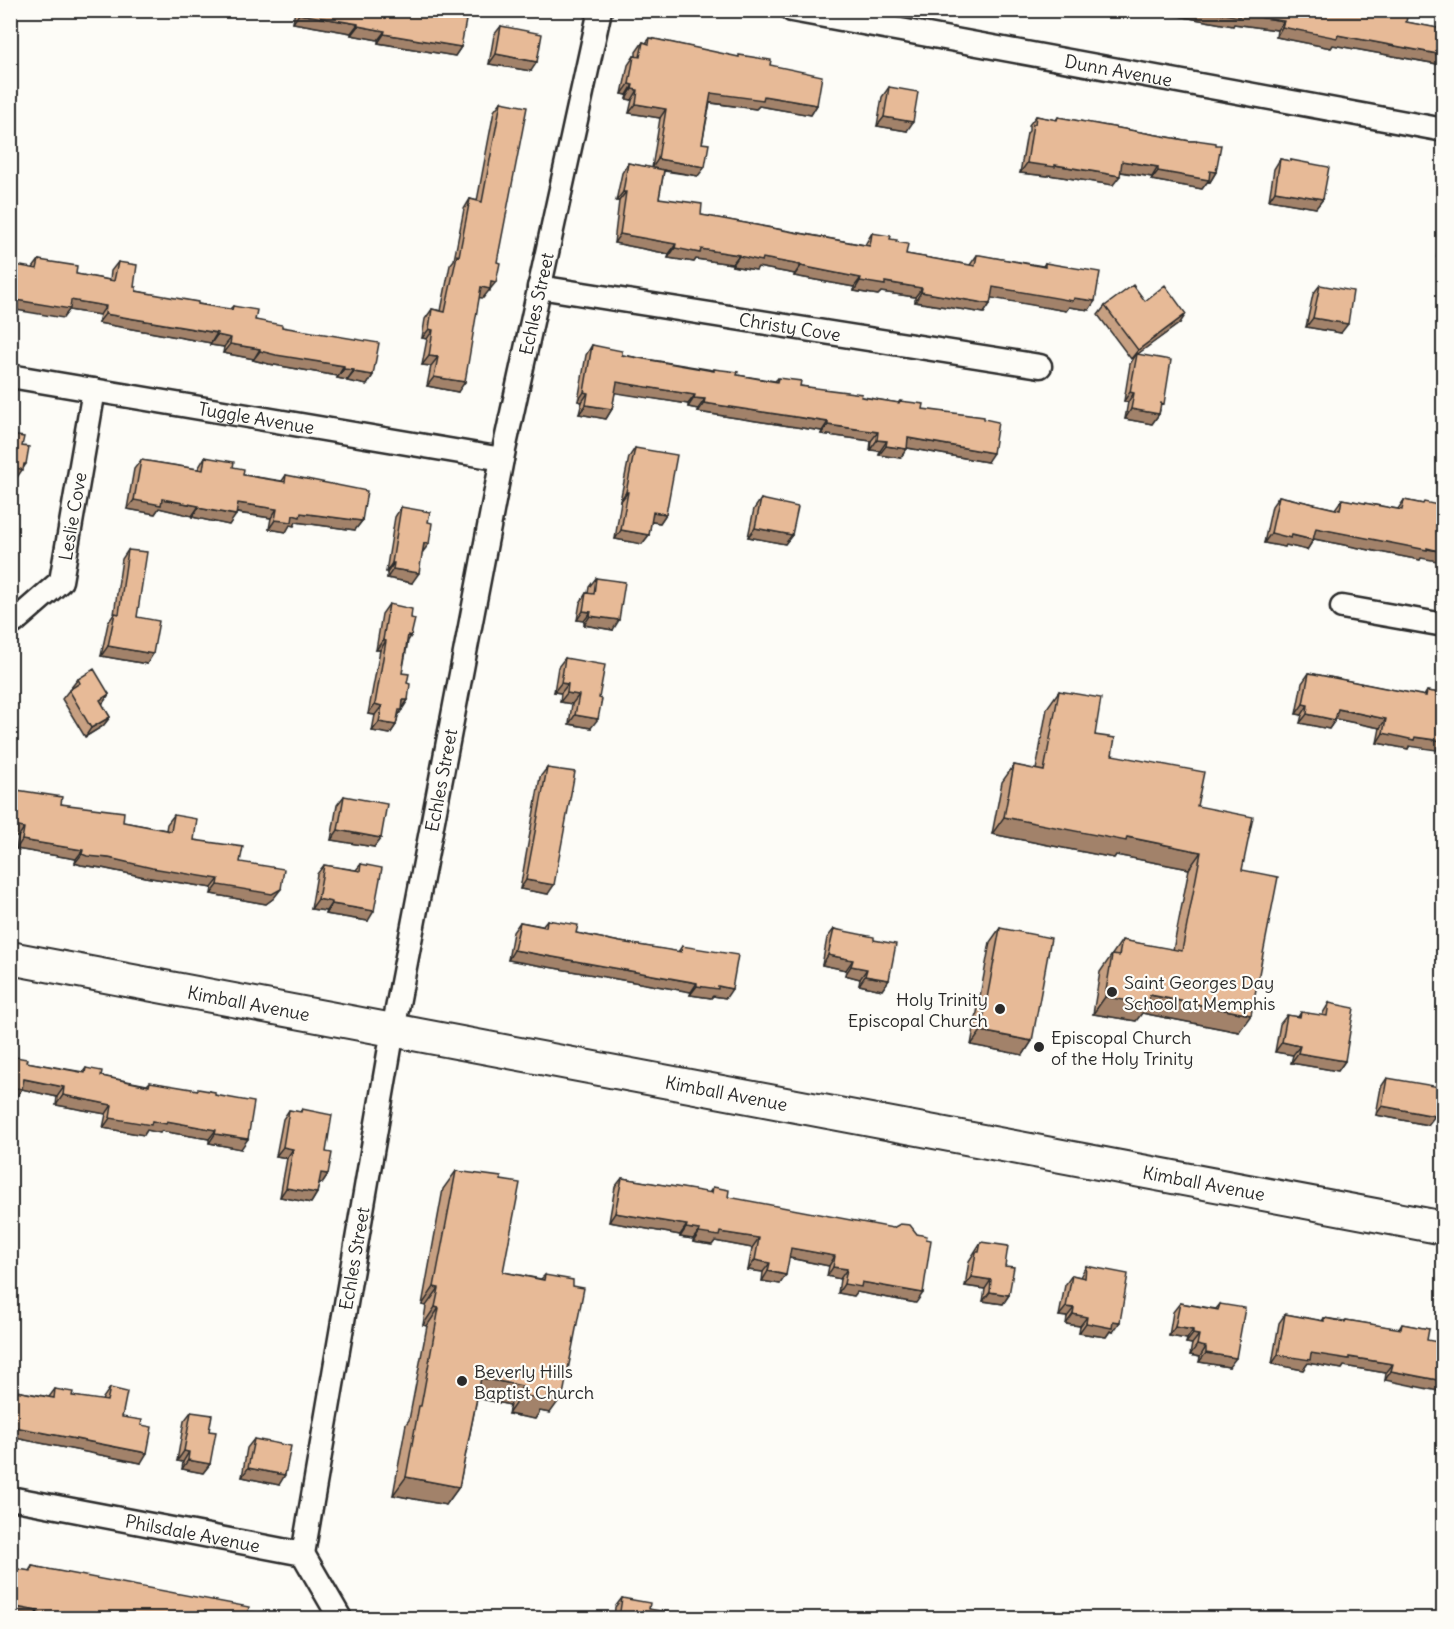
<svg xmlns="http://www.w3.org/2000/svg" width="1454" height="1629" font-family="Delius,sans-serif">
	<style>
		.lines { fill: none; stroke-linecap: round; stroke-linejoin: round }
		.minor-casing { stroke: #2b2b2b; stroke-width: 27 }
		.secondary-casing { stroke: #2b2b2b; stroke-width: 36 }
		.minor { stroke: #fdfcf7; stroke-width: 22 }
		.secondary { stroke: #fdfcf7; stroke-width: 32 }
		.wall { fill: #c7a082; stroke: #2b2b2b; stroke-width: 1.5 }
		.shaded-wall { fill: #a2826a; stroke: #2b2b2b; stroke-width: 1.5 }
		.building { fill: #e7ba97; stroke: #2b2b2b; stroke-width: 1.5 }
		.poi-dot { fill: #2b2b2b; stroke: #fdfcf7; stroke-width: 2 }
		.labels { text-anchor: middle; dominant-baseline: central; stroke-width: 4.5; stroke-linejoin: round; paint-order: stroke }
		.street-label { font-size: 18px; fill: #2b2b2b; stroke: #fdfcf7 }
		.poi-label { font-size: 18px; fill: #2b2b2b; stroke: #fdfcf7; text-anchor: start }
	</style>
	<rect width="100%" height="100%" fill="#fdfcf7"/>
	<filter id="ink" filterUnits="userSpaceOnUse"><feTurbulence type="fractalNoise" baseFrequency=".0167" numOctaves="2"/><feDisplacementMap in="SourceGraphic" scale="12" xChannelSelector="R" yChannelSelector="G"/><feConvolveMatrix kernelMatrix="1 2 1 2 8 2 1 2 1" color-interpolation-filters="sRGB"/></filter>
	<g filter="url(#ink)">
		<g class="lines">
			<defs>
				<g id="minor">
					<path id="s1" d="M792,10L1444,130"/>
					<path id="s2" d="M539,287L1040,366"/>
					<path id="s3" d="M10,376L502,459"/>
					<path d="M1342,607L1444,625"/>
					<path id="s4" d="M14,622L61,581L94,390"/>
					<path id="s5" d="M10,1498L303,1554L340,1618"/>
					<path id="s6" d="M303,1554L393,1030L502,459L600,10"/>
				</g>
				<g id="secondary">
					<path id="s7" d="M10,958L1444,1228"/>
				</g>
			</defs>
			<use href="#minor" class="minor-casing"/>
			<use href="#secondary" class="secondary-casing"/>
			<use href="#minor" class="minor"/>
			<use href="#secondary" class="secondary"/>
		</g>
		<path class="wall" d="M295,10H435L448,17L461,47L455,56L378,43V40L351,35V33L293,23Z
			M1168,10H1408L1406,22L1443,29V65L1333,45L1331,48L1276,37L1277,30L1234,24L1233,26L1167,14Z
			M501,26L531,71L489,64L494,35Z
			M650,38L770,65L817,105L811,115L759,106L756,109L710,103L702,143L698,176L664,171L659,198L701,215L865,245L866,243L872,233L890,239L896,242L906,254L970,265L977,255L1043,266L1045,263L1089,310L1069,307L1066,311L991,297L990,304L984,313L915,302V297L881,292L878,295L854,291V287L794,276L795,274L758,267L756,270L732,266V264L696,259L694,262L668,258L669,254L614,243L619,201H616L622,173L628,163L652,168L660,118L629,113L632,100L626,99L627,95L622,94L628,65L634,56H636V52L643,42L646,43Z
			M889,87L907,131L877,126L882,97Z
			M501,102L490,291H488L483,298L479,297L458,392L427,386L431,366L422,365L427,339L422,338L425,319L432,309L441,311L450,265L454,260L464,209L470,199L477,201L494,111Z
			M1036,116L1056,120L1058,117L1190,141H1195L1196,140L1216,172L1210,182L1208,181L1202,189L1151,180L1152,177L1120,172L1113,185L1049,175L1048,176L1020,173L1027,133L1029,131V125Z
			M1280,159L1290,161L1291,160L1323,199L1316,208L1269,200L1274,169Z
			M1443,227V258L1437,257L1442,229Z
			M39,260L76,274L110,280L111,271L118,262L136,291L198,304L230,309L233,306L255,320L282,327L373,375L367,385L347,381V380L337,378L338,376L269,364L253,360L254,359L223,353L224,347L210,345L211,343L98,323L100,315L69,310L63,318L33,268Z
			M1320,285L1341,333L1306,327L1313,294Z
			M1145,301L1180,323L1137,354L1160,410L1159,414L1152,424L1125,419L1128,402L1124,401L1130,364L1135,356L1131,359L1098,315L1105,306Z
			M592,345L622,355L713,370L714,369L737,375L775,381L778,378L800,386L898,403L900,401L923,409L987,462L907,448L900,458L879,455L880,451L870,450L871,441L821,434L822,431L698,412V409L688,407V404L615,392L612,409L606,419L579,414L582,402L578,401L586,355Z
			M635,448L666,514L660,523L651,522L649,535L642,544L615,539L621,501H620L629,457Z
			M205,457L233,467L243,475L282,481L286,475L362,521L355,530L296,522L294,526L290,525L286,532L269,529L271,518L236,513L229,525L192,517V516L159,508L155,514L127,509L134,469L141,460L198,469L199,467Z
			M1279,496L1335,509L1342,499L1398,509L1404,500L1423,504L1424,502L1421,558L1420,560L1314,539L1307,550L1286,545L1285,547L1264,543L1272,506Z
			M761,499L792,535L785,544L748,537L754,509Z
			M401,507L412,583L387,578V573L386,572L395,517Z
			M128,550L137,617L147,664L101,656L108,623L114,614L122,559Z
			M596,578L613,630L584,625V621L577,620L580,603L586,593H588L589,587Z
			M389,604L411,618V636L408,641L402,673L407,683L408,700L398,716L396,725L390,734L372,731L375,715L368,714L380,650H376L382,614Z
			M565,658L591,728L569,724L572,704L560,702L561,693L554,692L558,667Z
			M1309,673L1424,696L1427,691L1440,693L1442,692H1443L1408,749L1377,743L1380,728L1336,719L1329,729L1300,723L1302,715L1296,714L1302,683Z
			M78,679L109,694L102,704L110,717L103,726L85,737L62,699Z
			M1059,691L1112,755L1197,806L1242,870L1239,1032L1142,1013L1136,1021L1093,1014L1100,972L1122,940L1173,950L1189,869L1116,855L1114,858L992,834L1002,782L1014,765L1036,770L1047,708Z
			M547,768L548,894L520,889L540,777Z
			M344,796L374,847L331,840L337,805Z
			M61,804L123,822L166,830L167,824L174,815L194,840L240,862L274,898L266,904L211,894L212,888L145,877L102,868L81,865L75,863L76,859L16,849L18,837L10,836Z
			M361,864L368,921L325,914L326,911L311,909L317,874L324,865L356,870Z
			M547,920L576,933L620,942L678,952L682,946L726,998L713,996L711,998L690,995L691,992L508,960L513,932L520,922L542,926Z
			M1000,928L1032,1041L1023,1055L971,1045L990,942Z
			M834,929L874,940L889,980L882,990L859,985L860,979L845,975L846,970L822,965L827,938Z
			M1329,1003L1345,1061L1338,1071L1291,1063L1293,1055L1275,1052L1280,1024L1287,1015L1298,1017L1301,1012L1322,1016L1323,1013Z
			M10,1056L26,1062L83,1072L86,1068L101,1076L147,1085L150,1082L215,1095L241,1149L209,1143V1139L161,1131L160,1133L147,1130L144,1135L103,1128L106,1114L56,1105L57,1097L22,1089L15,1098L10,1097Z
			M1387,1078L1428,1125L1376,1115L1381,1087Z
			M302,1109L326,1152L328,1174L322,1183H319L317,1193L311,1203L280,1197L287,1158L276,1156L283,1119L289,1110L300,1112Z
			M456,1171L501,1180L503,1272L541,1279L545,1275L550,1413L540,1411L535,1419L508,1414L510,1405L477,1398L459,1487L446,1505L393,1495L406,1424L409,1420L427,1326L423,1325L426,1306L422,1305L443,1189Z
			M622,1178L709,1193L713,1187L728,1197L916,1303L857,1292L854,1296L838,1293L840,1279L827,1276L829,1266L789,1258L780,1284L762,1281L763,1272L748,1270L752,1248L715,1241L712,1245L693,1242V1239L680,1237V1235L609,1222L615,1187Z
			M981,1242L1005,1266L1009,1295L1003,1304L983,1301L985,1289L965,1286L969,1261Z
			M1086,1266L1113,1332L1110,1331L1106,1337L1079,1333L1080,1326L1066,1324L1067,1317L1059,1316L1065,1285L1072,1275L1080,1277Z
			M1180,1303L1216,1309L1220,1304L1229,1367L1199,1362L1200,1357L1190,1355L1192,1344L1186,1343L1187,1339L1169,1336L1173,1312Z
			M1285,1314L1322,1321L1324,1318L1344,1321L1346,1320L1399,1329L1402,1324L1429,1329L1385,1380L1386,1373L1344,1366L1342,1369L1308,1363L1303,1370L1272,1364L1279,1323Z
			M110,1388L122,1417L141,1425V1463L10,1437V1390L49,1397L55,1389L72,1396L102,1401L103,1398Z
			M191,1412L209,1431L210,1464L203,1473L182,1469L183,1462L177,1461L184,1421Z
			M254,1439L279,1485L242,1477L247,1448Z
			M32,1566L248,1612L259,1618H23L10,1616V1568L29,1571Z
			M622,1598L649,1609L672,1618H614L615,1607Z"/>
		<path class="shaded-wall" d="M1170,10H1204L1240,14L1284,21L1277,30L1234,24L1233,26L1167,14Z
			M299,14L358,24L351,33L293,23Z
			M358,26L385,31L378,40L351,35Z
			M1282,27L1338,35L1443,55V65L1333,45L1331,48L1276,37Z
			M384,34L461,47L455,56L378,43Z
			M496,54L537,62L531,71L489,64Z
			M629,84L633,85L627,95L622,94Z
			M632,89L638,90L632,100L626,99Z
			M711,93L764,96L817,105L811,115L759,106L756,109L705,102Z
			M636,104L666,109L660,118L629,113Z
			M884,117L913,122L907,131L877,126Z
			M658,159L705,167L698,176L652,168Z
			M1122,161L1158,167L1152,177L1116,171Z
			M1027,163L1055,165L1120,176L1113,185L1049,175L1048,176L1020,173Z
			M1158,171H1210L1216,172L1210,182L1208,181L1202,189L1151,180Z
			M1275,191L1323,199L1316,208L1269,200Z
			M623,192H626L619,201H616Z
			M620,234L676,244L669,254L614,243Z
			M675,248L701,249L739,255L732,264L696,259L694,262L668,258Z
			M1443,248V258L1437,257Z
			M739,256L763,258L801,265L795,274L758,267L756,270L732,266Z
			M801,266L861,278L854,287L794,276Z
			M491,281L496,282L483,298L474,297L481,287Z
			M860,281L885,282L922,288L915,297L881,292L878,295L854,291Z
			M993,287L1074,298L1095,301L1089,310L1069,307L1066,311L986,297Z
			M921,292L990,304L984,313L915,302Z
			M10,299L71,300L106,306L100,315L69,310L63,318L10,309Z
			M105,314L217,333L211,343L98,323Z
			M1186,314L1180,323L1131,359L1138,350Z
			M1313,318L1348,324L1341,333L1306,327Z
			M429,329L433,330L427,339L422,338Z
			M217,335L231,338L224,347L210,345Z
			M230,344L260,349L254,359L223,353Z
			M260,351L344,366L338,376L269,364L253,360Z
			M429,356L438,357L431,366L422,365Z
			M344,369L354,370L347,380L337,378Z
			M354,372L373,375L367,385L347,381Z
			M434,377L465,382L458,392L427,386Z
			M617,382L695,395L688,404L610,392Z
			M584,392L588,393L582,402L578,401Z
			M1130,392L1134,393L1128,402L1124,401Z
			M694,398L705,399L698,409L688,407Z
			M704,403L828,422L822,431L698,412Z
			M586,405L612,409L606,419L579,414Z
			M1131,409L1159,414L1152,424L1125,419Z
			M828,425L878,432L871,441L821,434Z
			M908,438L993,453L987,462L902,447Z
			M877,440L887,441L880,451L870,450Z
			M886,446L907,449L900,458L879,455Z
			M24,464H26L16,479L11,478L17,468Z
			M626,492H628L621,501H620Z
			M162,499L199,506L192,516L159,508L155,514L127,509L134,500Z
			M238,503L277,509L271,518L232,512Z
			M198,508L236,515L229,525L192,517Z
			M653,512L666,514L660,523L646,521Z
			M301,513L362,521L355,530L296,522L294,526L290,525L286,532L269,529L275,520Z
			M755,528L792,535L785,544L748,537Z
			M1316,528L1443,552V562L1421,558L1420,560L1309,538Z
			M621,530L649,535L642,544L615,539Z
			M1271,533L1292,535L1313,540L1307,550L1286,545L1285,547L1264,543Z
			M424,543L429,544L422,553Z
			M392,563H394L387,573L386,572Z
			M393,569L419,573L412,583L387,578Z
			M583,611L591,612L584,621L577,620Z
			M590,616L619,620L613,630L584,625Z
			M383,640L386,641L380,650H376Z
			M108,646L153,654L147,664L101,656Z
			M561,683L568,684L561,693L554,692Z
			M567,693L579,695L572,704L560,702Z
			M109,694L103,703L93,709L100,700Z
			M403,700H408L401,710Z
			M375,704L382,706L375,715L368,714Z
			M1303,704L1308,705L1302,715L1296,714Z
			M1338,709L1386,719L1380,728L1331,718Z
			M1307,714L1335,720L1329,729L1300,723Z
			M575,715L598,719L591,728L569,724Z
			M110,717L103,726L85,737L91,728Z
			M379,722L396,725L390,734L372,731Z
			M1383,733L1443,741V751L1409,746L1408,749L1377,743Z
			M1004,817L1127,837L1201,852L1189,869L1116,855L1114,858L992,834Z
			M10,825L24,828L18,837L10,836Z
			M338,830L381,838L374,847L331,840Z
			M22,840L83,850L76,859L16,849Z
			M82,854L109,858L219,879L212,888L145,877L102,868L81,865L75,863Z
			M526,880L554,885L548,894L520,889Z
			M218,885L281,889L274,898L266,904L211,894Z
			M318,899L332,902L326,911L311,909Z
			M332,904L374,911L368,921L325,914Z
			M514,950L697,983L691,992L508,960Z
			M828,955L853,960L846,970L822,965Z
			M851,966L867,969L860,979L845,975Z
			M865,976L889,980L882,990L859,985Z
			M697,986H718L732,989L726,998L713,996L711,998L690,995Z
			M1150,995L1251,1015L1239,1032L1142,1013L1136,1021L1093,1014L1105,997Z
			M981,1031L1032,1041L1023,1055L971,1045Z
			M1282,1042L1300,1046L1293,1055L1275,1052Z
			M1298,1053L1345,1061L1338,1071L1291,1063Z
			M24,1079L64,1087L57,1097L22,1089L15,1098L10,1097V1087Z
			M63,1095L112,1105L106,1114L56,1105Z
			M1382,1106L1435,1116L1428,1125L1376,1115Z
			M110,1118L167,1121L216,1130L209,1139L161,1131L160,1133L147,1130L144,1135L103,1128Z
			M215,1134L248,1139L241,1149L209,1143Z
			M283,1147L293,1149L287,1158L276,1156Z
			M321,1173L328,1174L322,1183L314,1182Z
			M286,1188L317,1193L311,1203L280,1197Z
			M615,1213L687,1225L680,1235L609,1222Z
			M686,1228L700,1230L693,1239L680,1237Z
			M720,1232L759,1238L752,1248L715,1241L712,1245L693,1242L699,1233Z
			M791,1248L835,1256L829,1266L785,1257Z
			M755,1260L770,1263L763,1272L748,1270Z
			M833,1267L847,1269L840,1279L827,1276Z
			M768,1271L786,1275L780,1284L762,1281Z
			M972,1277L991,1280L985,1289L965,1286Z
			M862,1282L923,1293L916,1303L857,1292L854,1296L838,1293L844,1284Z
			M434,1287L439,1288L426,1306L422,1305Z
			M990,1292L1009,1295L1003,1304L983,1301Z
			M435,1307L439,1308L427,1326L423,1325Z
			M1066,1307L1074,1308L1067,1317L1059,1316Z
			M1073,1314L1087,1317L1080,1326L1066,1324Z
			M1113,1321L1120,1322L1113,1332L1110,1331L1106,1337L1079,1333L1086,1323Z
			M1175,1327L1193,1330L1187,1339L1169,1336Z
			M1193,1334L1199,1335L1192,1344L1186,1343Z
			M1197,1345L1206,1347L1200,1357L1190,1355Z
			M1206,1353L1236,1358L1229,1367L1199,1362Z
			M1311,1353L1349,1357L1393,1364L1386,1373L1344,1366L1342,1369L1308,1363L1303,1370L1272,1364L1278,1355Z
			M1391,1371L1443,1381V1392L1385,1380Z
			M481,1378L523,1386L510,1405L468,1396Z
			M549,1392L563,1395L550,1413L540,1411L535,1419L508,1414L521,1395Z
			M10,1426L147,1453L141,1463L10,1437Z
			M184,1451L189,1452L183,1462L177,1461Z
			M188,1460L210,1464L203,1473L182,1469Z
			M248,1468L285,1475L279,1485L242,1477Z
			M406,1477L459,1487L446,1505L393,1495Z
			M10,1599L17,1601L10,1609Z
			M16,1607L38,1611L32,1618H23L10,1616V1614Z
			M37,1613L68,1618H34Z
			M123,1615L145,1618H120Z"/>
		<path class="building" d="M300,10H435L449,14L448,17L466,20L461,47L384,34L385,31L358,26V24L299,14Z
			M1204,10H1408L1406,22L1443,29V55L1338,35L1337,38L1282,27L1284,21L1240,14L1239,17Z
			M501,26L542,34L537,62L496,54Z
			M650,38L739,57V55L771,60L770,65L822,76L817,105L764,96L763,100L711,93L702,143L709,144L705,167L658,159L666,109L636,104L638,90L632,89L633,85L629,84L634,56L640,57L643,42L649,44Z
			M889,87L918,92L913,122L884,117Z
			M501,102L527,107L497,262L500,263L496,282L491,281L490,289L481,287L465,382L434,377L438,357L429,356L433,330L429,329L432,309L445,312L457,255L459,256L470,199L482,202Z
			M1036,116L1057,120L1058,117L1190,141H1196V140L1216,143V145H1221L1216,172L1210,171L1209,180L1158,171V167L1122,161L1120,176L1055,165V167L1027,163L1033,124H1035Z
			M1280,159L1291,161V160L1329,167L1323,199L1275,191Z
			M628,163L664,170L659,198L702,204L701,215L870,246L872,233L891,236L890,239L897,240L896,242L908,244L906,254L975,266L977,255H980L1045,267V263L1100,272L1095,301L1074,298L1073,301L993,287L990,304L921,292L922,288L885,282V285L860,281L861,278L801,266V265L763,258L762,261L739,256V255L701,249L700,253L675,248L676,244L620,234L626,192H623Z
			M39,260L77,266L76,274L114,281L118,262L137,265L134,287H136V291L198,302V304L232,310L233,306L257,310L255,320L282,325V327L379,343L373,375L354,372V370L344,369V366L276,355L260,351V349L230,344L231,338L217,335V333L105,314L106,306L71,300L70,309L10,299V264L37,269Z
			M1133,285L1145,301L1165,285L1186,314L1138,350L1105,306Z
			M1320,285L1353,291L1348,324L1313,318Z
			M592,345L622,351V355L714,371V369L738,372L737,375L777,382L778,378L801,381L800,386L862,394L861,397L899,403L900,401L924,404L923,409L984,417V419L998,422L993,453L908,438L907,449L886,446L887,441L877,440L878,432L828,425V422L704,403L705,399L694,398L695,395L617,382L612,409L586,405L588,393L584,392Z
			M1137,354L1171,360L1164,404L1161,403L1159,414L1131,409L1134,393L1130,392Z
			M10,435L24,437L22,446L29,447L26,464H24L23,470L17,468L11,489H10Z
			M635,448L677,455L666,514L653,512L649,535L621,530L628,492H626Z
			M205,457L234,462L233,467L244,469L243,475L285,482L286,475L367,491L362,521L301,513L300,517L293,515L292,522L275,520L277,509L238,503L236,515L198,508L199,506L162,499L161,505L134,500L141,460L203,470Z
			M1279,496L1340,510L1342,499L1402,510L1404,500L1423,504L1424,502L1443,506V552L1427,548V550L1316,528L1313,540L1292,535L1291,538L1271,533Z
			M761,499L798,507L792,535L755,528Z
			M401,507L430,512L428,522L432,523L429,544L424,543L419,573L393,569L394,563H392Z
			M128,550L147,552L137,617L159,621L153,654L108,646L115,613L119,614Z
			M596,578L625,582L619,620L590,616L591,612L583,611L586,593L594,594Z
			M389,604L412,609L411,618L415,619L411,636L408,635L402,673L409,674L407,683L410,684L408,700H403L402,710H399L396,725L379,722L382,706L375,704L386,641L383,640Z
			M565,658L605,665L599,698L602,699L598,719L575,715L579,695L567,693L568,684L561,683Z
			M94,669L109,694L100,700L110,717L91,728L69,690L80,683L78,679Z
			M1309,673L1426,696L1427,691L1441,693L1442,692H1443V741L1415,737L1414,740L1383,733L1386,719L1338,709L1335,720L1307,714L1308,705L1303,704Z
			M1059,691L1101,698L1095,735L1115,738L1112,755L1204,772L1197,806L1253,817L1242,870L1278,877L1251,1015L1150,995L1148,1004L1105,997L1112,955L1119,956L1122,940L1182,951L1201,852L1127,837L1126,841L1004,817L1014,765L1044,771Z
			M547,768L575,772L554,885L526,880Z
			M10,789L62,797L61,804L124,812L123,822L171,831L174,815L197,819L194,840L243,847L240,862L284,869L281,889L272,894L218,885L219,879L152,868L109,858L87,856L82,854L83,850L22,840L24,828L10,825Z
			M344,796L387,804L381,838L338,830Z
			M361,864L382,868L374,911L332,904V902L318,899L324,865L360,871Z
			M547,920L578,925L576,933L620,942L681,952L682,946L738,955L732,989L718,986V989L697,986V983L514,950L520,922L546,927Z
			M1000,928L1051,938L1032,1041L981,1031Z
			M834,929L874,937V940L896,944L889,980L865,976L867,969L851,966L853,960L828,955Z
			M1329,1003L1354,1008L1345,1061L1298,1053L1300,1046L1282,1042L1287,1015L1300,1017L1301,1012L1327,1016Z
			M10,1056L27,1059L26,1062L85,1073L86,1068L102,1071L101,1076L149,1086L150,1082L198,1090V1089L215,1092V1095L254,1102L248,1139L215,1134L216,1130L167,1121L166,1124L152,1121L151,1125L110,1118L112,1105L63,1095L64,1087L24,1079L22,1089L10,1087Z
			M1387,1078L1440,1087L1435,1116L1382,1106Z
			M302,1109L332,1115L326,1152L332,1153L328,1174L321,1173L317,1193L286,1188L293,1149L283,1147L289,1110L301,1112Z
			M456,1171L501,1177V1180L520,1183L503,1272L544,1280L545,1275L573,1280V1286L584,1288L563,1395L549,1392L547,1400L521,1395L523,1386L481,1378L459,1487L406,1477L419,1406H421L439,1308L435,1307L439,1288L434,1287Z
			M622,1178L712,1193L713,1187L729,1190L728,1197L893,1228L900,1224L910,1225L917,1234L927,1236L926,1239L931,1240L923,1293L862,1282L861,1287L844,1284L847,1269L833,1267L835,1256L791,1248L786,1275L768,1271L770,1263L755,1260L759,1238L720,1232L719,1236L699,1233L700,1230L686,1228L687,1225L615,1213Z
			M981,1242L1008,1246L1005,1266L1014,1267L1009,1295L990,1292L991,1280L972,1277L976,1252H979Z
			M1086,1266L1128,1274L1120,1322L1113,1321L1112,1328L1086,1323L1087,1317L1073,1314L1074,1308L1066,1307L1072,1275L1085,1278Z
			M1180,1303L1218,1310L1220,1304L1245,1308L1236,1358L1206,1353V1347L1197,1345L1199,1335L1193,1334V1330L1175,1327Z
			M1285,1314L1324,1321V1318L1345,1322L1346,1320L1401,1329L1402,1324L1429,1329L1427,1340L1443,1343V1381L1391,1371L1393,1364L1349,1357V1359L1311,1353L1310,1360L1278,1355Z
			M110,1388L127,1392L122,1417L142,1420L141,1425L152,1427L147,1453L10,1426V1390L54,1398L55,1389L73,1392L72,1396L107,1401Z
			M191,1412L212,1415L209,1431L216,1432L210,1464L188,1460L189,1452L184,1451Z
			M254,1439L291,1446L285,1475L248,1468Z
			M32,1566L249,1607L248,1612L259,1613V1618H145L123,1615L122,1618H68L37,1613L38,1611L16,1607L17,1601L10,1599V1568L31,1571Z
			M622,1598L650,1603L649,1609L673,1613L672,1618H619Z"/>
	</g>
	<g class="poi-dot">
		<circle cx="1112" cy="992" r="6"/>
		<circle cx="1000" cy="1009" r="6"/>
		<circle cx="1039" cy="1047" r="6"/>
		<circle cx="462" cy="1381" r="6"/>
	</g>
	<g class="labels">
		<g class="street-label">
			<text stroke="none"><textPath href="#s1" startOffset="332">Dunn Avenue</textPath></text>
			<text stroke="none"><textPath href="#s6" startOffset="1272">Echles Street</textPath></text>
			<text stroke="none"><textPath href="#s2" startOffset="254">Christy Cove</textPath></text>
			<text stroke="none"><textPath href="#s3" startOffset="250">Tuggle Avenue</textPath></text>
			<text stroke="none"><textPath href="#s4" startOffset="128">Leslie Cove</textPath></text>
			<text stroke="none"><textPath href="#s6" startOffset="786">Echles Street</textPath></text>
			<text stroke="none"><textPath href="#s7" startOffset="243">Kimball Avenue</textPath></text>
			<text stroke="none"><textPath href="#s7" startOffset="729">Kimball Avenue</textPath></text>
			<text stroke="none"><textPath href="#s7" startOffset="1215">Kimball Avenue</textPath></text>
			<text stroke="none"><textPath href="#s6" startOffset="300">Echles Street</textPath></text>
			<text stroke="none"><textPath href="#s5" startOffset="186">Philsdale Avenue</textPath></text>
		</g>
		<g class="poi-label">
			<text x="1124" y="982">Saint Georges Day<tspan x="1124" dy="21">School at Memphis</tspan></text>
			<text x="988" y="999" text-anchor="end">Holy Trinity<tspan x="988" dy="21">Episcopal Church</tspan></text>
			<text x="1051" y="1037">Episcopal Church<tspan x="1051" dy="21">of the Holy Trinity</tspan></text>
			<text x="474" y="1371">Beverly Hills<tspan x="474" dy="21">Baptist Church</tspan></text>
		</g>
	</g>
	<rect width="1454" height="1629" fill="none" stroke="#fdfcf7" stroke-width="36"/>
	<rect x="18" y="18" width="1418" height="1593" fill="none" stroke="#2b2b2b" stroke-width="2" filter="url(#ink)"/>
</svg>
